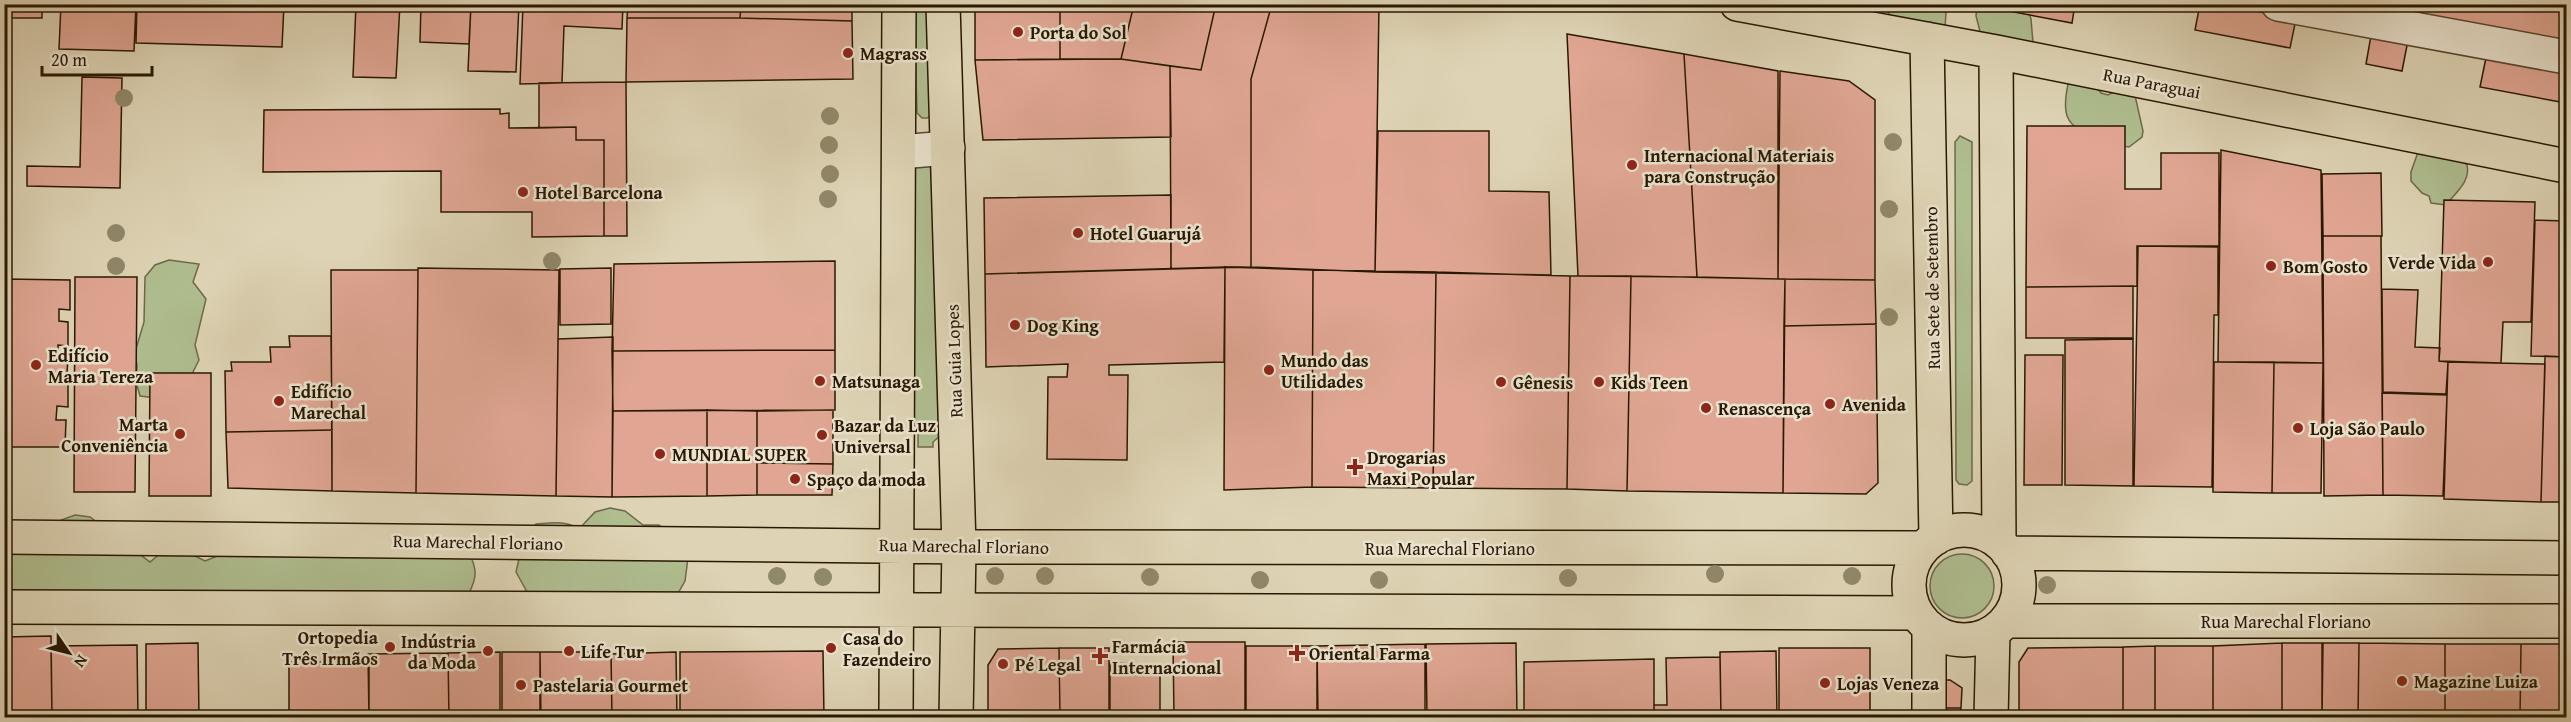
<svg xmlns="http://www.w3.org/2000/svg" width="2571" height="722" font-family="'Gentium Book Plus',serif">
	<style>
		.green { fill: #afbd8f; stroke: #6c6a48; stroke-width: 1.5 }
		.building { fill: #e0a693; stroke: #291802; stroke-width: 1.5 }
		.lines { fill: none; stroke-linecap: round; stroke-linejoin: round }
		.minor-casing { stroke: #56472f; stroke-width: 36 }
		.major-casing { stroke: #291802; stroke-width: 36 }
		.minor { stroke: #eae3cf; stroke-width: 33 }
		.major { stroke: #ded4b5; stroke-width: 33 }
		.tree { fill: #90886a }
		.poi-dot { fill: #8f2418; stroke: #eae3cf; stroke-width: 2 }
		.labels { text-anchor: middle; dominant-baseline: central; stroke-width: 5; stroke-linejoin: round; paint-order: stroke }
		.poi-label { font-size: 18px; font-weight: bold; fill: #291802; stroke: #eae3cf; text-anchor: start }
		.street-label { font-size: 18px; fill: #291802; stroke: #eae3cf }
	</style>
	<rect width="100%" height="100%" fill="#ded4b5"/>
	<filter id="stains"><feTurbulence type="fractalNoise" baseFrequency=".00333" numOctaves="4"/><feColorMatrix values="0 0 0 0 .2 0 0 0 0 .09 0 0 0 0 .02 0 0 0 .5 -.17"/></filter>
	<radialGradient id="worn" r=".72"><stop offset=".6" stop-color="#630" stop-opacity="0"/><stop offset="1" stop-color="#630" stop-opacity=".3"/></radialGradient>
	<path class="green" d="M914,5H930V116L927,118H922L917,113Z
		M1883,5H1952L1946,12L1945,28L1893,20Z
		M1977,5H2026L2031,19L2033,43L1982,39L1976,16Z
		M2069,80L2097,87L2101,93L2108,95L2122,88L2134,91L2143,131L2142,137L2129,147C2118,146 2108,141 2097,138C2064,127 2061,113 2069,80Z
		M1960,136L1972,142V481L1967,485L1959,484L1956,480L1955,142Z
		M2418,152L2460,160L2467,165C2471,182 2455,193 2446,205L2431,203L2429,196L2422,193L2411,181V172Z
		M932,154L966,227L950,427L933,442V447H918V434L910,429L915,225L901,211L896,179Z
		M169,260L199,264L193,282L206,299L195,345L199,360L192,374L156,398L140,396L136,382L137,366L135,352L144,322L145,277L155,265Z
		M610,508L625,511L643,525H659L678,539L688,558L685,581L677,595L531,599L516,572C520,555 522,538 536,524C551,523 566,520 579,529L595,512Z
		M75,515L90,517L150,562L162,552L191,554L205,561L220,555L468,550C477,569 478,576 468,595L5,616L4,532H53L61,520Z
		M1930 586a32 32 0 1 1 64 0a32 32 0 1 1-64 0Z"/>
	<path class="building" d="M4,4H42V18H4Z
		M61,4H136L134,51L59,49Z
		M137,4H284L282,47L136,43Z
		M356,4H400L396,78L353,77Z
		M421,4H471L469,44L420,42Z
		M471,4H519L516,72L468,71Z
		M523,4H623L622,29L564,26L562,83L520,84Z
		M628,4H741L740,18H627Z
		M741,4H852V21L740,18Z
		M975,4H1060V59L975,60Z
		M1060,4H1134L1121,59H1060Z
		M1134,4H1216L1201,70L1121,59Z
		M1216,4H1272L1251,79V267L1171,269L1170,66L1201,70Z
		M1272,4H1379L1375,272L1251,267V79Z
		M2004,4H2075L2072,23L2003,10Z
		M2200,4H2220L2296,19L2290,48L2195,30Z
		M2307,4H2566V53Z
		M627,18H740L852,21L853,79L626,82Z
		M2373,24L2410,30L2402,71L2366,64Z
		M1567,34L1684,54L1697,277L1578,276Z
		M2488,48L2566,63V103L2480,87Z
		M1684,54L1778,71V279L1697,277Z
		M1121,59L1170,66L1171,137L983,140L975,60Z
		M1780,71L1849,81L1875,100V280L1778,279Z
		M82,77L122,78L120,188L27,186V166L80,167Z
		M626,82L627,236H604V140H576V127L539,128V83Z
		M500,109V114L509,113V128L576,127V140H604V236L532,237V212H441V171L263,172L264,110Z
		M2027,126H2125V189H2161V153H2219V246H2137V286L2026,287Z
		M1378,131H1489V191L1549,192L1551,275L1375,272Z
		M2221,150L2321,170L2323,363L2218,362Z
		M2381,173L2382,236H2323L2322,174Z
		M1171,195V269L985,274L984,198Z
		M2444,200L2535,202L2531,322H2503L2501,363L2439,361Z
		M2535,220L2566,221V357L2531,356Z
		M2323,236H2381L2383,495L2324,496Z
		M2138,246L2218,247V315H2214L2212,487L2134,486Z
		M835,261V350L612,351L614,264Z
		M1225,267L1224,362L1109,365V375H1128L1127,460L1047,459L1048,377H1067L1068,364L986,367L985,274Z
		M1225,267L1313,270L1312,487L1224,490Z
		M418,268L559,270L556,496L416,493Z
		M611,268V324L560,325V269Z
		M331,270H418L416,493L332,491Z
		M1313,270L1436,272L1433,488L1312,487Z
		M1436,272L1570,276L1567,489L1433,488Z
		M1570,276H1631L1627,491L1567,489Z
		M1631,276L1785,279L1783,493L1627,491Z
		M75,277H137L135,492H74Z
		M5,279L70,280V310L59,309V321L68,322V346L58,345V356L68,357L67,374H57V383L68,384V407L57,406L56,420H66L65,447H4Z
		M1785,279L1875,280L1876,324L1784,326Z
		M2133,286V338H2026V287Z
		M2382,289L2418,290L2415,347L2440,348L2439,361L2448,362L2446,394L2383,392Z
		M1876,324L1878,483L1866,494L1783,493L1784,326Z
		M289,336H331L332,430L226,432L225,371H232L231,362H271L270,347H290Z
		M613,337L612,497L556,496L558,339Z
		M2133,339V486L2065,485V340Z
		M835,350V410L613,411L612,351Z
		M2025,355H2063L2062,485H2024Z
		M2545,356L2566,357V502H2541Z
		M2214,362H2274L2272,493L2213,492Z
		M2274,362L2323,363L2321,493H2272Z
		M2448,362L2545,364L2541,502L2444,499Z
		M150,373H211V496H149Z
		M2382,393L2447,395L2443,496L2383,495Z
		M707,410V496L612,497L613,411Z
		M707,410L757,411V495L707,496Z
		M833,410V464L757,463V411Z
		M332,430V491L228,488L226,432Z
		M757,463L833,464L832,495H757Z
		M51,636L52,718H4V637Z
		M1173,642H1245V718H1174Z
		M198,643L199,718H146V644Z
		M1516,643L1517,718H1427L1426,644Z
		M2282,643H2322V718H2282Z
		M2282,643V718H2213V646Z
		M2323,643H2359L2358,718H2322Z
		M2359,643L2445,644V718H2358Z
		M1425,644V718H1318L1317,646Z
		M2445,644H2521L2520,718H2445Z
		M2521,644H2566V718H2520Z
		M137,645L138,718H52L51,646Z
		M1246,646H1317V718H1246Z
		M2155,646V718H2123V647Z
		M2155,646H2213V718H2155Z
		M2123,647V718H2019V662L2028,648Z
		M1059,648L1060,718H988V665L998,649Z
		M1059,648H1109V718H1060Z
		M1779,648H1870V718H1779Z
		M823,651L824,718H680V652Z
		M1776,651L1777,718H1721L1720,652Z
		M500,652V718H449L448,653Z
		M502,652H540V718H502Z
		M540,652H611L612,718H541Z
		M676,652L677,718H612L611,654Z
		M448,653L449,718H369L368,654Z
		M1720,657L1721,718H1654V705H1667L1666,658Z
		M1654,659V718H1524V662Z
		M289,662H369V718H289Z
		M1110,663L1135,664V672H1160V718H1110Z
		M1936,680H1950L1962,688L1961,708H1936Z
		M1936,708H1961V718H1936Z"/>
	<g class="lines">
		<defs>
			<path id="minor" d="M2278,4L2566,57
				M899,152L948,148"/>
			<path id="major" d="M943,4L959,547L956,718
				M1737,4L1996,52L2566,166
				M1927,39L1936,538
				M1996,52L1999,542
				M1909 585a55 55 0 1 1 110 0a55 55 0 1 1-110 0Z
				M4,537L972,547L1923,548
				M2008,553L2566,558
				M4,607L1916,613
				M2006,621H2566
				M896,718L899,4
				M1929,718V629
				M1991,718L1993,632"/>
		</defs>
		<use href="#minor" class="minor-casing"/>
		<use href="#major" class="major-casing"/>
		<use href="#minor" class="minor"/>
		<use href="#major" class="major"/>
	</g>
	<g class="tree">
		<circle cx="124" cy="98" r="9"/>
		<circle cx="830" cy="116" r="9"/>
		<circle cx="1893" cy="142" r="9"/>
		<circle cx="829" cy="145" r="9"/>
		<circle cx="830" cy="174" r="9"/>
		<circle cx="828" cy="199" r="9"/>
		<circle cx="1889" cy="209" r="9"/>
		<circle cx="116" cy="233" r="9"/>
		<circle cx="552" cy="261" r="9"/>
		<circle cx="116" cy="266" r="9"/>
		<circle cx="1889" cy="317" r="9"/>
		<circle cx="1715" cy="574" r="9"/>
		<circle cx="777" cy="576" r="9"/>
		<circle cx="995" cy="576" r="9"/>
		<circle cx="1045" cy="576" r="9"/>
		<circle cx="1852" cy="576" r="9"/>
		<circle cx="823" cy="577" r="9"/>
		<circle cx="1150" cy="577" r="9"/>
		<circle cx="1568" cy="578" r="9"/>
		<circle cx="1260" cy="580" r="9"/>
		<circle cx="1379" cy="580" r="9"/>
		<circle cx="2047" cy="585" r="9"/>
	</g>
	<g class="poi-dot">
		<circle cx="1018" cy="32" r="6"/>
		<circle cx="848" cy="53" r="6"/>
		<circle cx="1632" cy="165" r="6"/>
		<circle cx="523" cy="192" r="6"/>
		<circle cx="1078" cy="233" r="6"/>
		<circle cx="2488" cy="262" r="6"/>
		<circle cx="2271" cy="266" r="6"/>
		<circle cx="1015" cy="325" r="6"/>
		<circle cx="36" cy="365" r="6"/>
		<circle cx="1269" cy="370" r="6"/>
		<circle cx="820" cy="381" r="6"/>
		<circle cx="1501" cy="382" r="6"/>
		<circle cx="1599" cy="382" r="6"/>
		<circle cx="279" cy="401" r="6"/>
		<circle cx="1830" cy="404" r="6"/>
		<circle cx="1706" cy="408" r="6"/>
		<circle cx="2298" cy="428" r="6"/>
		<circle cx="180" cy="434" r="6"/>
		<circle cx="822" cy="435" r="6"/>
		<circle cx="660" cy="454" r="6"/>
		<path d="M1352 458h6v6h6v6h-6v6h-6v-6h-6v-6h6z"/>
		<circle cx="795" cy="479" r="6"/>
		<circle cx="390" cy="647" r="6"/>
		<circle cx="831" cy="648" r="6"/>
		<circle cx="488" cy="651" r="6"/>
		<circle cx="569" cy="651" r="6"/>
		<path d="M1294 644h6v6h6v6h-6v6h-6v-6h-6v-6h6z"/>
		<path d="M1097 647h6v6h6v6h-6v6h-6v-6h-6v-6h6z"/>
		<circle cx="1003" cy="664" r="6"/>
		<circle cx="2402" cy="681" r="6"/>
		<circle cx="1825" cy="683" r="6"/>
		<circle cx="521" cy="685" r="6"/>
	</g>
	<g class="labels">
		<g class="poi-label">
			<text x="1030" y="32">Porta do Sol</text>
			<text x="860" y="53">Magrass</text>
			<text x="1644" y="155">Internacional Materiais<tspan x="1644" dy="21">para Construção</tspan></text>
			<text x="535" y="192">Hotel Barcelona</text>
			<text x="1090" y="233">Hotel Guarujá</text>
			<text x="2476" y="262" text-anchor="end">Verde Vida</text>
			<text x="2283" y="266">Bom Gosto</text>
			<text x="1027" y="325">Dog King</text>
			<text x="48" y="355">Edifício<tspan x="48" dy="21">Maria Tereza</tspan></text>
			<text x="1281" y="360">Mundo das<tspan x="1281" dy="21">Utilidades</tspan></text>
			<text x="832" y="381">Matsunaga</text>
			<text x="1513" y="382">Gênesis</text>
			<text x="1611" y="382">Kids Teen</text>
			<text x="291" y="391">Edifício<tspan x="291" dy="21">Marechal</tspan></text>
			<text x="1842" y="404">Avenida</text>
			<text x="1718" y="408">Renascença</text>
			<text x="168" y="424" text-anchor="end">Marta<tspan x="168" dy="21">Conveniência</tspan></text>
			<text x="834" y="425">Bazar da Luz<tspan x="834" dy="21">Universal</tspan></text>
			<text x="2310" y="428">Loja São Paulo</text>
			<text x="672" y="454">MUNDIAL SUPER</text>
			<text x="1367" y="457">Drogarias<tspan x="1367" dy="21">Maxi Popular</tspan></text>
			<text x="807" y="479">Spaço da moda</text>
			<text x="378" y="637" text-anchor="end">Ortopedia<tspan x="378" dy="21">Três Irmãos</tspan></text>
			<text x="843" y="638">Casa do<tspan x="843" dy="21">Fazendeiro</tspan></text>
			<text x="476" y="641" text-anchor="end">Indústria<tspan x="476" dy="21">da Moda</tspan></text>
			<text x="1112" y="646">Farmácia<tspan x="1112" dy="21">Internacional</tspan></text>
			<text x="581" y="651">Life Tur</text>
			<text x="1309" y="653">Oriental Farma</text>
			<text x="1015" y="664">Pé Legal</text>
			<text x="2414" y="681">Magazine Luiza</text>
			<text x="1837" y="683">Lojas Veneza</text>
			<text x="533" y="685">Pastelaria Gourmet</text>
		</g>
		<g class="street-label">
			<text transform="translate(2152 83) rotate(11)">Rua Paraguai</text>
			<text transform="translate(1932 288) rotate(-91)">Rua Sete de Setembro</text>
			<text transform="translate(954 361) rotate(-92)">Rua Guia Lopes</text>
			<text transform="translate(478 542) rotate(1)">Rua Marechal Floriano</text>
			<text transform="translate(964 546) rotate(1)">Rua Marechal Floriano</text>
			<text x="1450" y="548">Rua Marechal Floriano</text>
			<text x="2286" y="621">Rua Marechal Floriano</text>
		</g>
	</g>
	<rect width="2571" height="722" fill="none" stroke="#ded4b5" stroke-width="24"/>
	<rect x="6" y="6" width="2559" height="710" fill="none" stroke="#291802" stroke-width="3"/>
	<rect x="12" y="12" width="2547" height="698" fill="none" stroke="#291802" stroke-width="1.5"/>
	<g transform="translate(69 653) rotate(125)" stroke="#eae3cf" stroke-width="4.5" paint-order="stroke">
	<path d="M0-4.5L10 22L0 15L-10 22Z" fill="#291802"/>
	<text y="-9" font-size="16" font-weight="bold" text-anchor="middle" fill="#291802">N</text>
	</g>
	<path d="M42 66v9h110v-9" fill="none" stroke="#291802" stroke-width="3"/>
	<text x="51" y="66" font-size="18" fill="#291802" stroke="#eae3cf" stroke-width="4.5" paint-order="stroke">20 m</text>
	<rect width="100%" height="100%" filter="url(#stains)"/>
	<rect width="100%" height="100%" fill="url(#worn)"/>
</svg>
